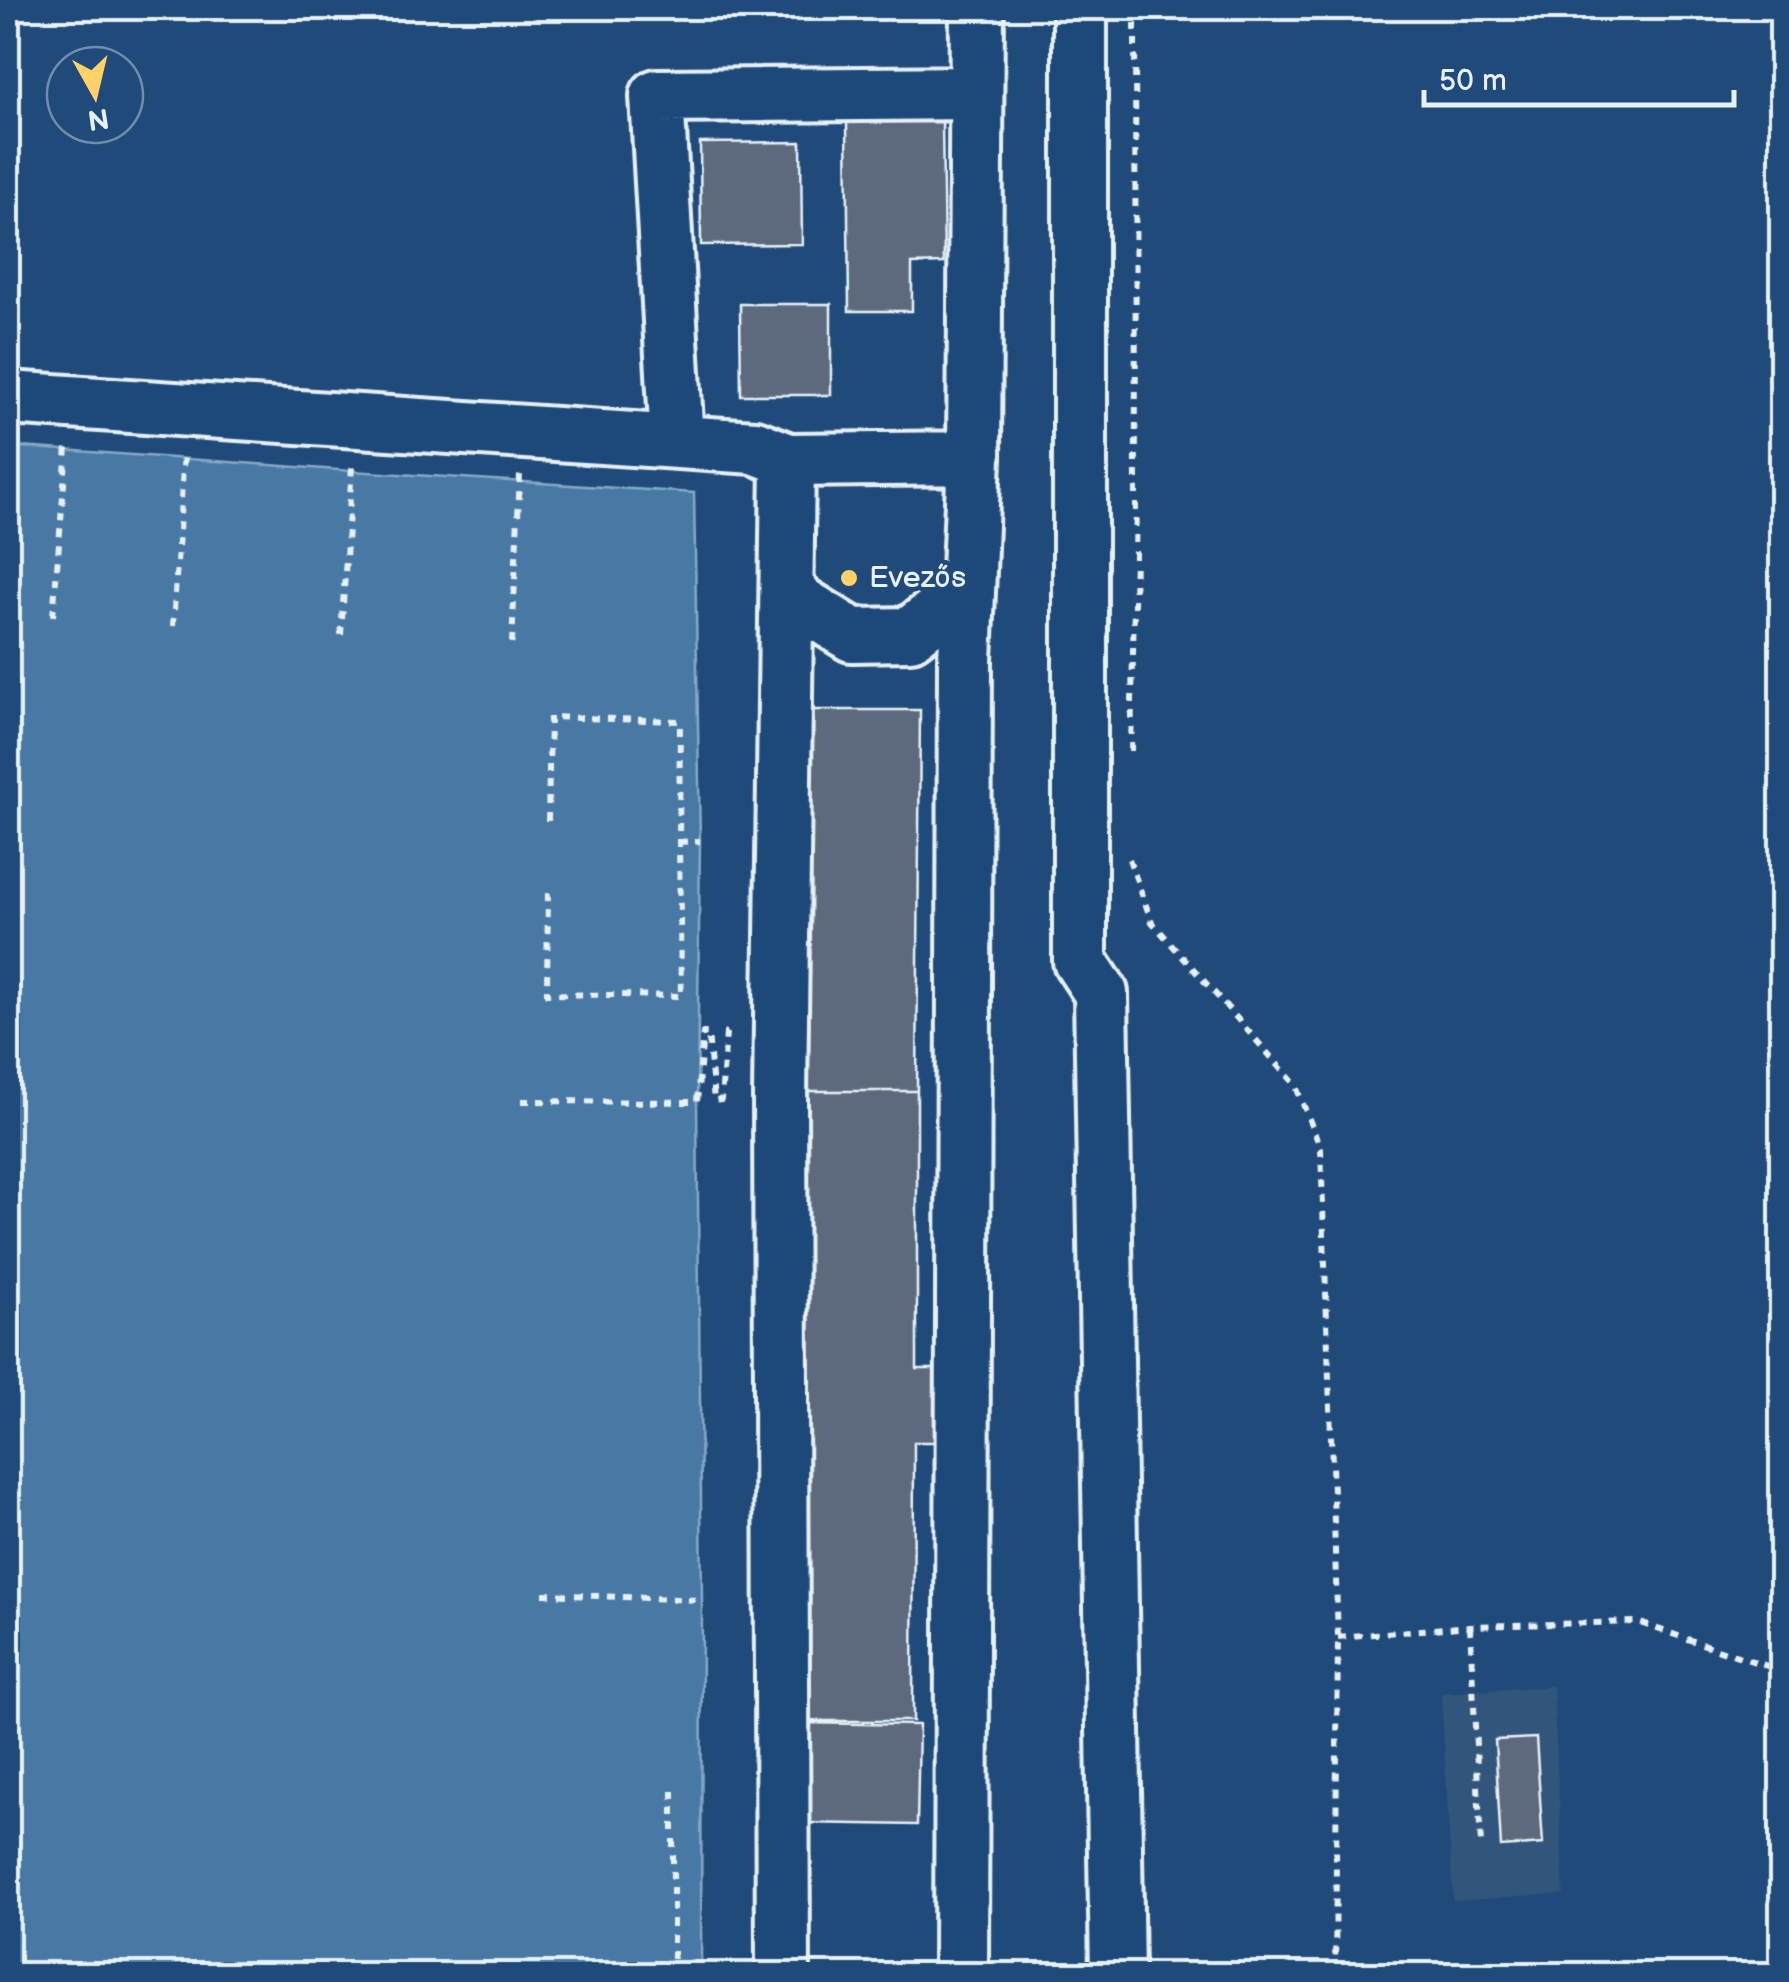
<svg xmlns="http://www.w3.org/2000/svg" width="1789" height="1982" font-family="'Balsamiq Sans',sans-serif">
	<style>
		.built { fill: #32547b }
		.water { fill: #4779a4; stroke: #87a9c6; stroke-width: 2.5 }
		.building { fill: #5d6b7d; stroke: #e8f1f8; stroke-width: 2.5 }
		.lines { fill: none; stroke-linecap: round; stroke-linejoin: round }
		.minor-casing { stroke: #e8f1f8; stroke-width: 60 }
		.path { stroke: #e8f1f8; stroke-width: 6; stroke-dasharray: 8 8; stroke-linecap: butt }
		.minor { stroke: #1f4a7a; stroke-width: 52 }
		.poi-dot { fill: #ffd166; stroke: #1f4a7a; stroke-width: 4 }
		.labels { text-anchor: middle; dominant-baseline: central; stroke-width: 9; stroke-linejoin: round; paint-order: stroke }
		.poi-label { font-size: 30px; fill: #e8f1f8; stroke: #1f4a7a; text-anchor: start }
	</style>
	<rect width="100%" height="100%" fill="#1f4a7a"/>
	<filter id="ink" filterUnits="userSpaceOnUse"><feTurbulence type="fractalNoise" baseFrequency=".01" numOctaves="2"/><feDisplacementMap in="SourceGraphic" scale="20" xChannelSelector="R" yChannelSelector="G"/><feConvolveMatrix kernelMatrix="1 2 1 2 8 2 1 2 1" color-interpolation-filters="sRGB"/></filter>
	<g filter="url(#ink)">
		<path class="built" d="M1553,1686L1564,1894L1453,1901L1441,1693Z"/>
		<path class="water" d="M8,446L352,471L694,493L700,841L697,1102L702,1600L701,1974H8Z"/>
		<path class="building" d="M942,120L944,263L912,264V311H849L847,121Z
			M801,142L802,244L701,245L700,143Z
			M740,304H831V395H741Z
			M795,710H920L917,1091H795Z
			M795,1091H917V1369H942V1442H914L913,1721H795Z
			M801,1723L919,1725L917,1825L799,1823Z
			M1536,1738L1543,1844L1501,1847L1495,1740Z"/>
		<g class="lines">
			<defs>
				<path id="minor" d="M1080,8V961L1101,993L1117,1974
					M8,398L755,447L788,460L974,458
					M677,442L657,96L976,93
					M787,587L799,602L852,635L910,634L968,589
					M783,1974L780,1098L788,460
					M961,1974L965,660L974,458L977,8"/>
			</defs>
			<use href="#minor" class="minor-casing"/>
			<path class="path" d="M53,616L67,448
				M173,626L184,452
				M341,635L352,466
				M512,643L520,474
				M1131,751L1136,506L1135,8
				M548,821L550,717L680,721L679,842L681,996L547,994L548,886
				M679,842L700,841
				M1129,859L1152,922L1295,1084L1321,1149L1338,1637L1335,1974
				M522,1101L697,1102L703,1033H708L714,1101L721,1100L726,1033H732V1035
				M543,1594L702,1600
				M1470,1626L1481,1846
				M1338,1637L1470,1626L1637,1622L1782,1671
				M673,1791V1974"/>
			<use href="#minor" class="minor"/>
		</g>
	</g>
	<circle class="poi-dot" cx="849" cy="578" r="10"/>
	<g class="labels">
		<g class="poi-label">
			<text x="869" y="578">Evezős</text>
		</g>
	</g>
	<rect width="1789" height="1982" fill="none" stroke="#1f4a7a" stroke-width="40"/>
	<rect x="20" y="20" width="1749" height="1942" fill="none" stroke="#e8f1f8" stroke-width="4" filter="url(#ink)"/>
	<g transform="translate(95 95) rotate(172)"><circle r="48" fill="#1f4a7a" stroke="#6f8dac" stroke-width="2.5"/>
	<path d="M0-8L18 38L0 25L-18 38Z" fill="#ffd166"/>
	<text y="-15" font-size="28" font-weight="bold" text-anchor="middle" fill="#e8f1f8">N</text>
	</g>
	<path d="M1424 90v15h310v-15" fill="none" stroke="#e8f1f8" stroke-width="5"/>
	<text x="1439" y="90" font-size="30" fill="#e8f1f8" stroke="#1f4a7a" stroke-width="8" paint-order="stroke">50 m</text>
</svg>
